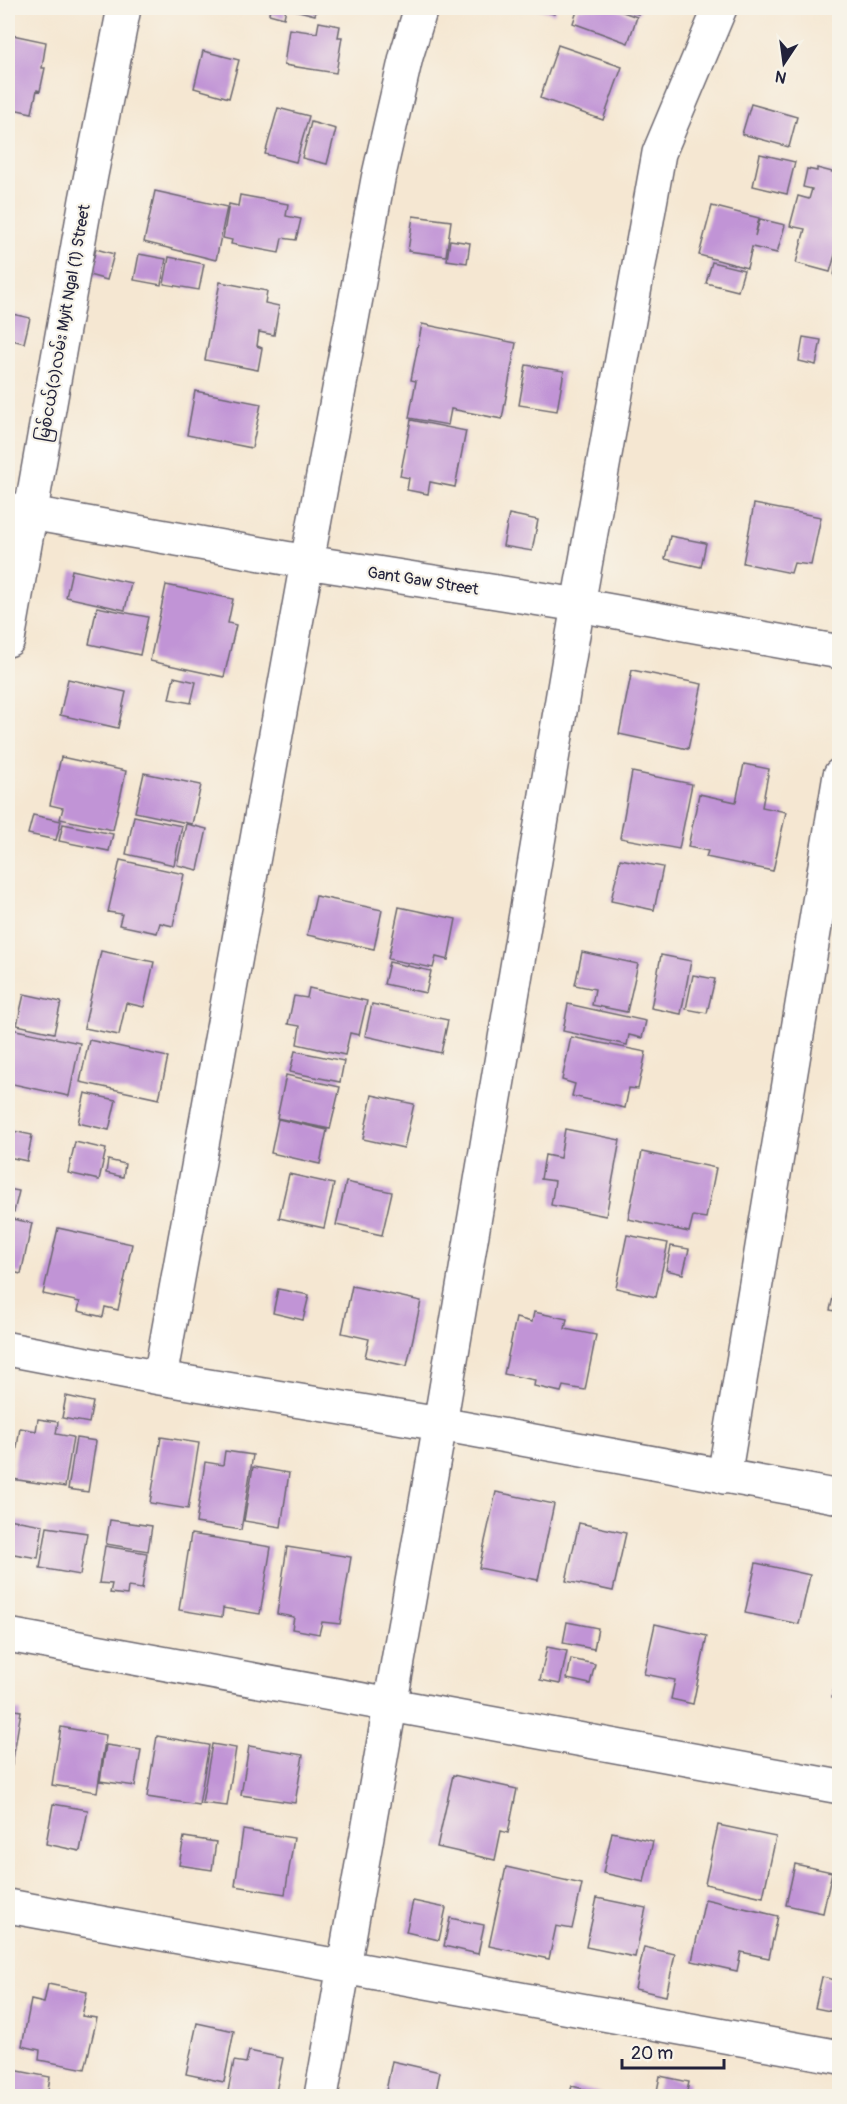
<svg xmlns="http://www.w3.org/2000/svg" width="847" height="2104" font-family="Pangolin,'Noto Sans Myanmar',sans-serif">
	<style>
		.building { fill: #c194d6 }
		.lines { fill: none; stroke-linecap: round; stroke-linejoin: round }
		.street-casing { stroke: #6c6770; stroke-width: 36 }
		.street { stroke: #fff; stroke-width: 33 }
		.labels { text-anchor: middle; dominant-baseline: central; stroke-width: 4.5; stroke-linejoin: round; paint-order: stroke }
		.street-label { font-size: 16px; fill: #22223b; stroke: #f7f3e8 }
	</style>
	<rect width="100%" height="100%" fill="#f7f3e8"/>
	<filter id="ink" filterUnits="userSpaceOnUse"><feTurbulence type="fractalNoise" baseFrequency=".0167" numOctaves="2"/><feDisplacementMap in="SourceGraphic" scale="12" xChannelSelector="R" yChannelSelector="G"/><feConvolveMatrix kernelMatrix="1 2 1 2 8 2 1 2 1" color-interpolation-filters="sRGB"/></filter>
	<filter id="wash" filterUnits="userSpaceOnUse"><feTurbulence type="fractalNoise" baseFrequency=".008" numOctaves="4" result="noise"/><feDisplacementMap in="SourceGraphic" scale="24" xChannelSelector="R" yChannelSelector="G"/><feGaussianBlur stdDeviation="1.35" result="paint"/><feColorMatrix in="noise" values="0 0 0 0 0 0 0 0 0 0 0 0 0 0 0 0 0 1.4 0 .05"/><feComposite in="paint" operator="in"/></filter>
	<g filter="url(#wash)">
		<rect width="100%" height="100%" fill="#f5e7d2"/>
		<g id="blocks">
			<path class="building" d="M270,8H286L284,18L269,14Z
				M287,8H317L315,15Z
				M536,8H556L554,14Z
				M578,8H612L637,17L628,43L573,23Z
				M620,8H641L638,14Z
				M319,22L340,26L338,37H342L336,73L284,65L289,29L317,33Z
				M8,34L46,42L42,68H45L40,91L37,90L32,113L8,108Z
				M558,45L622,67L603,120L540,98Z
				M203,51L239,60L229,98L194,88Z
				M751,104L797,117L789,147L742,134Z
				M278,108L309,116L296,162L265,154Z
				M311,122L336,129L327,164L302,158Z
				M760,154L795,162L787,194L753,186Z
				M817,168L840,174V238L830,272L796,263L805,229L790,226L798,196L809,199L812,189L803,187L807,169L817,171Z
				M155,191L227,207L216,260L144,242Z
				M240,195L288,204L286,216L301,219L296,240L282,238L279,253L231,244L232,240L223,238L229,204L238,206Z
				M712,206L759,218L755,236L760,219L785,225L777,253L752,247L747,268L699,255Z
				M413,216L451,221L446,256L408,251Z
				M450,240L470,243L467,263L447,260Z
				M96,249L114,254L107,280L89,275Z
				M838,250H840V277L834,276Z
				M139,254L166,259L161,285L134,280Z
				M169,257L204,264L199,290L164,284Z
				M712,262L744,270L738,291L706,283Z
				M8,266L12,267L9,283H8Z
				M220,282L267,291L265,303L279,306L274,335L259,332L257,346L262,348L258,370L205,360Z
				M8,313L30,318L24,343L8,339Z
				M422,324L516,343L502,419L451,409L448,425L409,418L416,381L411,380Z
				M803,337L821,340L816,365L799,361Z
				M526,365L564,371L557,411L519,405Z
				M195,391L261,404L252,448L187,435Z
				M411,420L466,431L455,487L430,482L428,494L407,490L409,478L400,476Z
				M754,504L821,517L811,565L794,563L791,573L743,563Z
				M509,514L538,520L532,551L503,546Z
				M670,536L706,543L701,567L665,559Z
				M72,570L131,583L125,610L66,597Z
				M166,585L233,599L228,623L236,625L224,677L150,661Z
				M97,607L148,617L140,655L89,644Z
				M632,670L702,684L688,749L619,734Z
				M174,677L196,682L191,703L169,699Z
				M68,679L126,692L118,728L60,715Z
				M61,757L126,771L113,830L60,819L63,808L50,805Z
				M744,764L769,769L762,807L786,812L773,871L706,857L708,851L688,847L699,794L736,802Z
				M632,772L692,784L679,849L620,838Z
				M144,773L201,785L192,824L135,812Z
				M33,815L61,821L56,840L28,834Z
				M134,816L182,826L174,865L126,854Z
				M63,824L113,834L109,851L59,841Z
				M186,824L207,829L198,870L177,865Z
				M620,859L663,867L654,910L611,901Z
				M120,860L184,874L173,926L160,923L157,933L119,925L122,914L108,912Z
				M316,896L382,910L374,949L307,935Z
				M399,907L456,919L448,960L436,957L433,968L388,959Z
				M101,951L154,962L144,1007L126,1003L119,1035L84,1028Z
				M582,952L638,964L627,1012L592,1005L595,989L575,985Z
				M661,955L691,961L681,1014L651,1008Z
				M389,962L431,971L426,993L384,984Z
				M693,975L715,979L707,1013L686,1009Z
				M309,988L367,1001L359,1035L350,1033L345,1055L297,1044L300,1026L288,1024L294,996L307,998Z
				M24,994L61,1002L54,1033L17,1025Z
				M372,1004L448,1020L441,1053L365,1036Z
				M568,1004L646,1021L642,1038L629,1035L627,1045L563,1031Z
				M11,1029L80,1043L69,1096L8,1083V1046Z
				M571,1037L646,1052L638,1089L629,1088L625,1108L572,1096L575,1084L562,1080Z
				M89,1040L168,1057L159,1099L80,1082Z
				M295,1051L344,1061L340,1082L290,1072Z
				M286,1075L340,1087L330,1129L277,1118Z
				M85,1093L116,1100L109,1130L78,1123Z
				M372,1095L414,1104L404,1148L363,1139Z
				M278,1119L327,1130L320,1164L271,1153Z
				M565,1129L620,1140L606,1216L551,1205L555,1181L541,1179L545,1155L560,1158Z
				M8,1130L32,1135L27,1161L8,1157Z
				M75,1142L106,1149L99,1180L68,1173Z
				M642,1152L716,1168L706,1218L693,1216L689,1232L628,1219Z
				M108,1160L125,1164L123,1177L106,1173Z
				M289,1174L334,1184L324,1228L279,1218Z
				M346,1182L392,1192L382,1235L336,1225Z
				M8,1189L19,1191L14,1212L8,1211Z
				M8,1218L32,1223L21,1274L8,1271Z
				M58,1228L132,1244L118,1310L105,1307L103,1317L78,1311L80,1302L43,1294Z
				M627,1235L668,1243L656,1297L616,1288Z
				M671,1246L689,1249L683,1274L666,1270Z
				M352,1286L421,1301L407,1366L365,1357L369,1339L342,1333Z
				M278,1289L309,1295L303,1320L273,1313Z
				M835,1289L840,1290V1312L830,1310Z
				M534,1312L567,1319L565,1329L596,1335L585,1390L563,1386L561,1392L534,1386L535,1380L504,1374L516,1318L532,1322Z
				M838,1320H840V1340L835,1339Z
				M66,1396L93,1402L89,1423L62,1418Z
				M38,1419L58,1422L56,1434L73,1437L65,1487L12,1479L20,1428L36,1431Z
				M161,1437L199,1443L188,1509L150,1503Z
				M76,1438L96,1441L88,1492L68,1489Z
				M225,1451L253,1455L241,1530L196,1523L205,1462L223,1465Z
				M253,1467L289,1473L281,1527L244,1521Z
				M496,1492L554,1504L538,1580L479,1568Z
				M8,1519L43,1525L38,1558L8,1553Z
				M110,1520L152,1526L148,1551L106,1544Z
				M579,1523L626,1533L613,1591L566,1581Z
				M47,1527L87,1533L80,1575L40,1568Z
				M191,1534L271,1547L260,1614L223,1608L222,1617L179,1610Z
				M105,1546L147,1553L142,1589L128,1587L127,1595L110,1593L112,1584L99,1583Z
				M287,1547L351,1557L340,1624L322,1622L319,1634L292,1629L294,1617L277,1614Z
				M756,1563L810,1575L799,1624L745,1613Z
				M567,1622L598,1628L594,1649L563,1643Z
				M655,1624L707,1636L693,1704L671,1699L675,1680L644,1674Z
				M547,1647L567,1651L560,1684L540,1680Z
				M571,1659L595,1664L590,1684L567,1679Z
				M839,1667H840V1698L832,1697Z
				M8,1709L21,1711L12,1765L8,1764Z
				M61,1727L106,1735L97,1792L52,1785Z
				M157,1736L209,1745L199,1805L147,1797Z
				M212,1744L236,1748L227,1806L202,1803Z
				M106,1745L141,1750L135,1786L100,1781Z
				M249,1746L303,1755L295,1803L241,1795Z
				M453,1775L517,1789L508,1833L501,1831L495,1860L437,1847Z
				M53,1804L88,1810L80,1851L46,1844Z
				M718,1825L776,1837L763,1897L705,1884Z
				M243,1830L294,1838L285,1894L235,1886Z
				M612,1832L653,1841L644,1882L603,1873Z
				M184,1837L216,1842L212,1870L179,1865Z
				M795,1864L832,1872L823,1913L786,1905Z
				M506,1867L582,1884L572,1929L556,1926L549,1959L489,1946Z
				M597,1898L646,1908L635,1957L586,1947Z
				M705,1899L778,1916L769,1958L741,1952L737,1971L692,1961Z
				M413,1901L446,1908L439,1940L406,1932Z
				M450,1918L484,1925L478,1954L444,1946Z
				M644,1947L675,1954L666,1996L635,1989Z
				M822,1977L840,1981V2013L815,2008Z
				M48,1984L87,1992L82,2016L97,2018L85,2069L39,2060L40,2050L22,2046L31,2000L44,2003Z
				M197,2023L234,2031L224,2082L186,2074Z
				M249,2051L283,2058L275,2096H227L234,2061L246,2063Z
				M392,2061L440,2072L435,2096H385Z
				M8,2069L50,2077L47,2096H8Z
				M660,2076L689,2082L686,2096H656Z
				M572,2086L612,2096H569Z
				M50,2090L79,2095V2096H49Z"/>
		</g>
	</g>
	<g filter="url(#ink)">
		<use href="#blocks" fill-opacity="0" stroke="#6c6770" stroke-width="1.5"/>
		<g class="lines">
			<defs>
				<path id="street" d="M8,509L307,562L578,605L840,652
					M8,640L86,200L124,8
					M8,1349L160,1378L440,1424L840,1497
					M160,1378L307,562L378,179L406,57L421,8
					M724,1477L840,775
					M8,1635L840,1787
					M8,1906L840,2057
					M321,2096L440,1424L578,605L659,153L720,8"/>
			</defs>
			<use href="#street" class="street-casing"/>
			<use href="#street" class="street"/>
		</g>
	</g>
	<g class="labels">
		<g class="street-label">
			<text transform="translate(64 323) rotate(-80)">မြစ်ငယ်(၁)လမ်း Myit Ngal (1) Street</text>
			<text transform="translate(423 581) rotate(9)">Gant Gaw Street</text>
		</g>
	</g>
	<rect width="847" height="2104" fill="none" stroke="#f7f3e8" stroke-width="30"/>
	<g transform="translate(784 63) rotate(193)" stroke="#f7f3e8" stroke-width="4.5" paint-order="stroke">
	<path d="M0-4.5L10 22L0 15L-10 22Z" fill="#22223b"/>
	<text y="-9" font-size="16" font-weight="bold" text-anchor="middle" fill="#22223b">N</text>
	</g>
	<path d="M622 2059v9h102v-9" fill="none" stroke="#22223b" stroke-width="3"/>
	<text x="631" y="2059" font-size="18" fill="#22223b" stroke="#f7f3e8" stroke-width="4.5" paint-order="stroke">20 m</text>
</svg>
